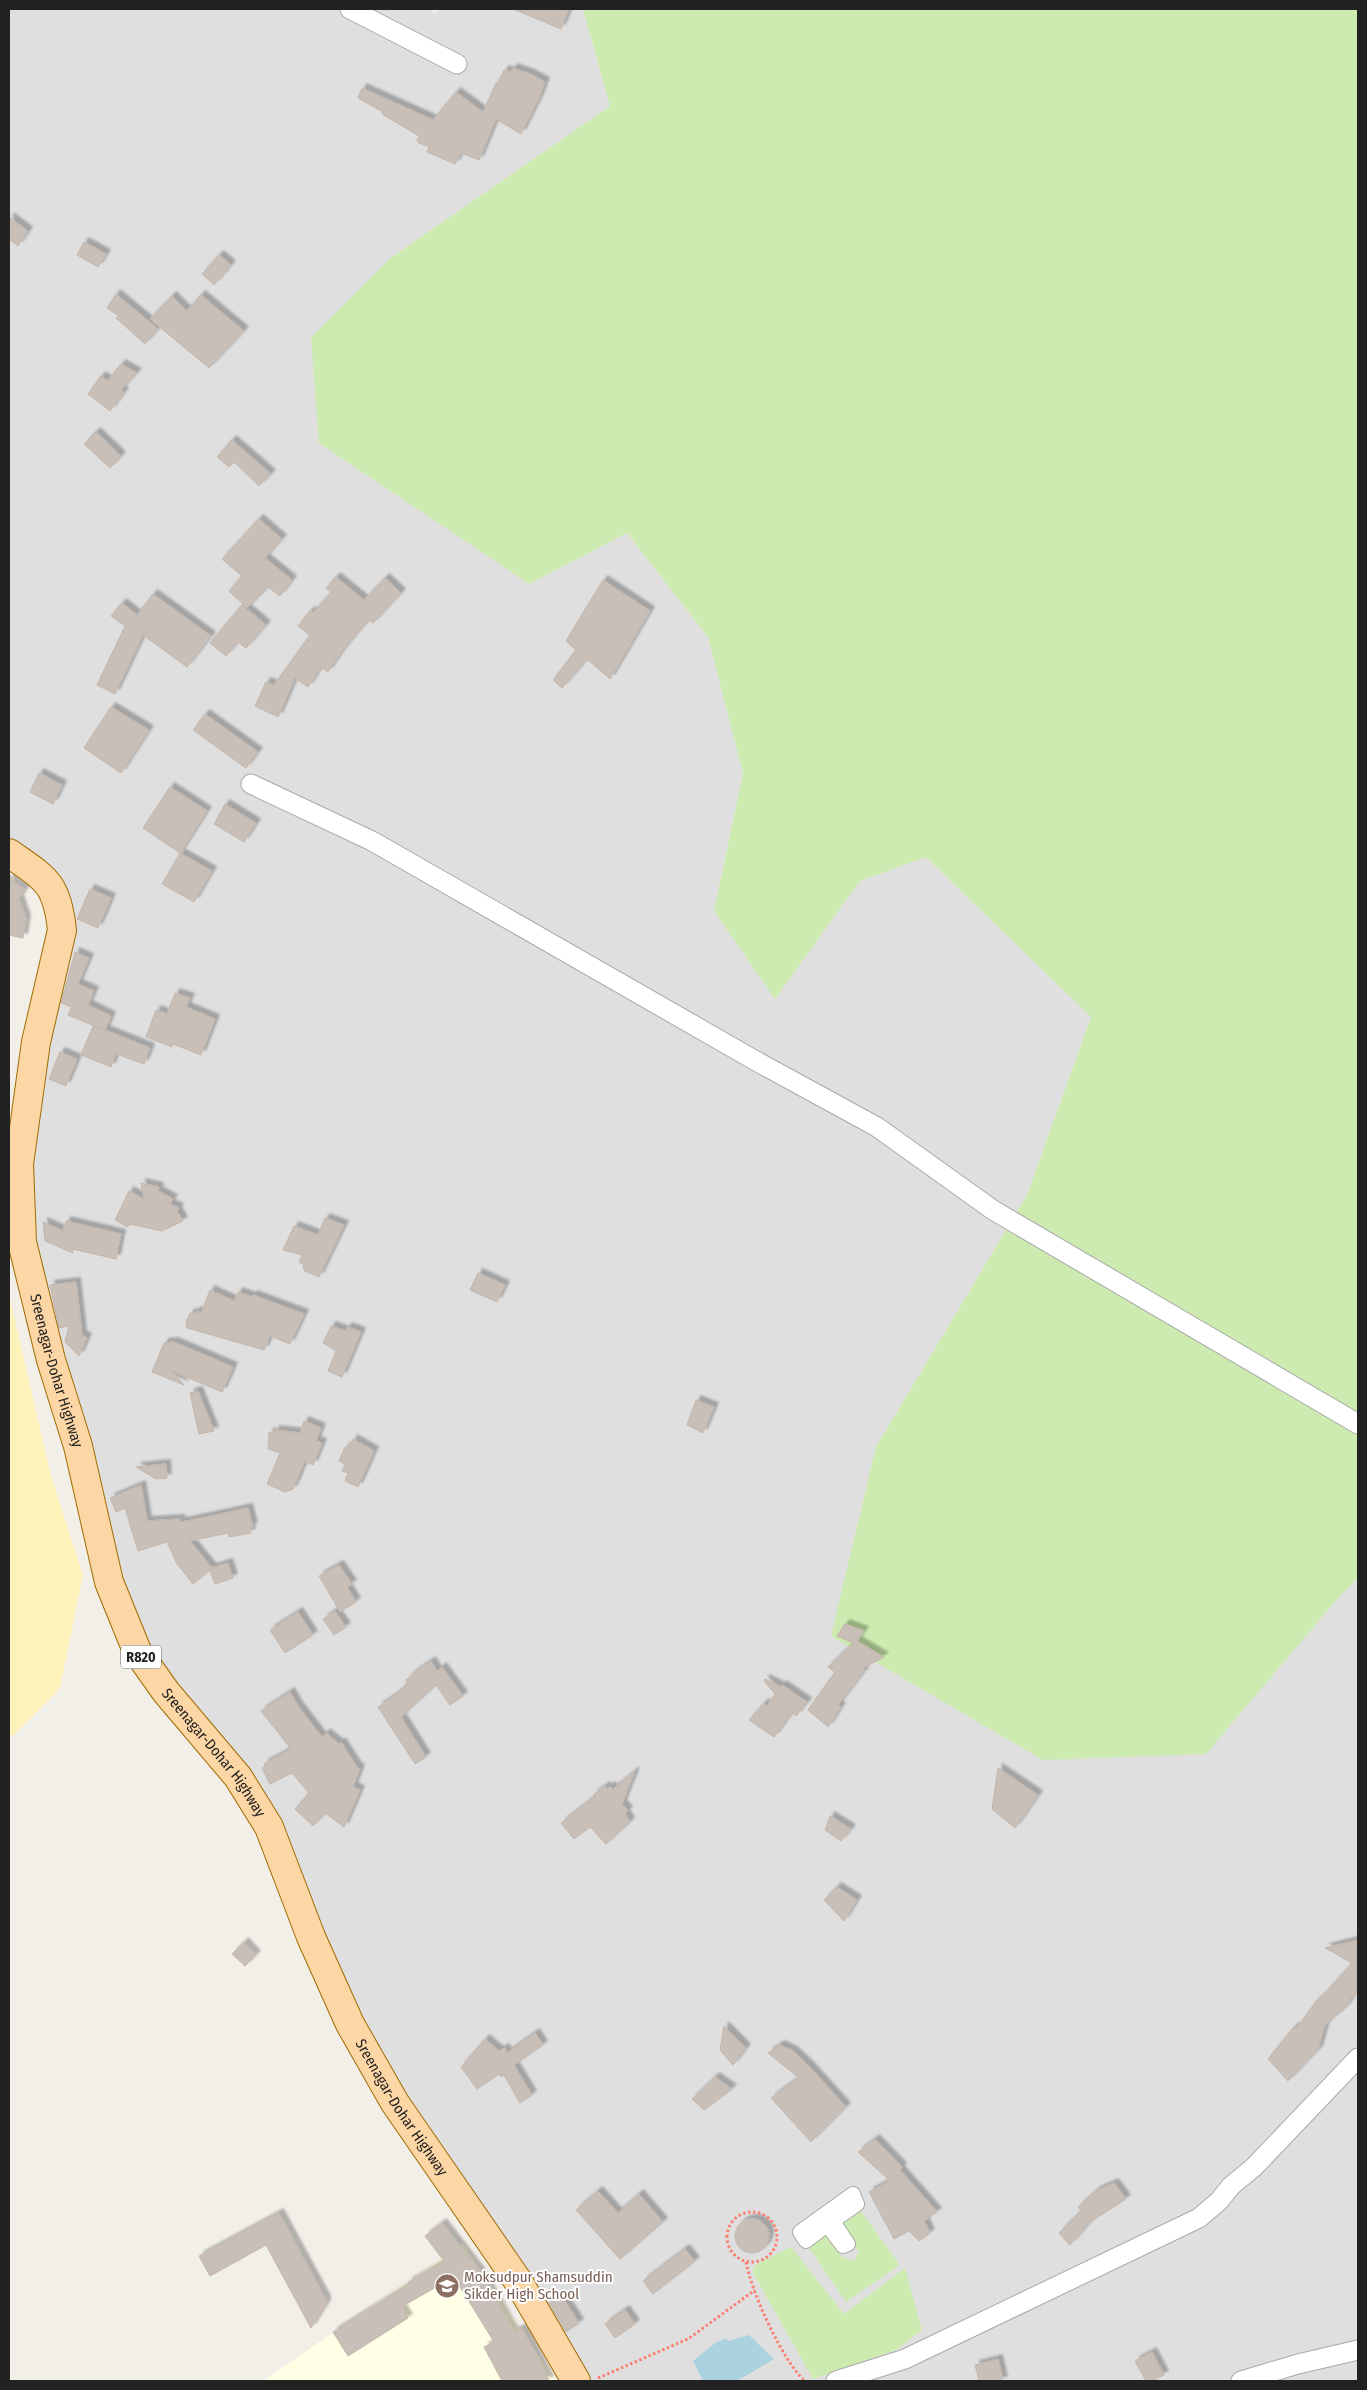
<svg xmlns="http://www.w3.org/2000/svg" width="1367" height="2390" font-family="'Fira Sans Condensed',sans-serif">
	<style>
		.residential { fill: #e0dfdf }
		.education { fill: #ffffe5 }
		.grass { fill: #cdebb0 }
		.sand { fill: #fff1ba }
		.water { fill: #aad3df }
		.building { fill: #c7bfb8; stroke: #c4b6ab; filter: url(#shadow) }
		.lines { fill: none; stroke-linecap: round; stroke-linejoin: round }
		.pedestrian-casing { stroke: #a9a9a9; stroke-width: 16 }
		.minor-casing { stroke: #a9a9a9; stroke-width: 21 }
		.primary-casing { stroke: #a06b00; stroke-width: 30 }
		.path { stroke: #fa8072; stroke-width: 3; stroke-dasharray: 2.5 2.5; stroke-linecap: butt }
		.pedestrian { stroke: #fff; stroke-width: 14 }
		.minor { stroke: #fff; stroke-width: 19 }
		.primary { stroke: #fcd6a4; stroke-width: 28 }
		.labels { text-anchor: middle; dominant-baseline: central; stroke-width: 4; stroke-linejoin: round; paint-order: stroke }
		.shield { fill: #fff; stroke: #646464; stroke-width: 1 }
		.shield-label { font-size: 14px; font-weight: bold; fill: #222 }
		.street-label { font-size: 15px; fill: #222; stroke: #fff }
		.education-label { font-size: 15px; fill: #785e54; stroke: #fff; text-anchor: start }
	</style>
	<defs>
		<filter id="shadow"><feDropShadow dx="4.5" dy="-4.5" stdDeviation="1" flood-color="#0004"/></filter>
	</defs>
	<rect width="100%" height="100%" fill="#f2efe9"/>
	<path class="residential" d="M9,9H431L434,14L439,9H583L610,106L392,257L529,584L627,533L708,637L743,773L714,911L775,998L860,881L926,857L1091,1017L1027,1195L876,1447L1339,1597L1358,1578V2381H576L374,2067L282,1859L131,1637L21,1218L60,946L42,877L9,851Z"/>
	<path class="education" d="M463,2243L556,2381H263Z"/>
	<path class="grass" d="M583,9H1358V1578L1339,1597L1206,1754L1043,1760L831,1636L876,1447L1027,1195L1091,1017L926,857L860,881L775,999L714,911L743,773L708,637L627,533L529,584L319,443L311,338L392,257L610,106Z
		M857,2206L900,2265L846,2302L807,2245L828,2229L842,2257L854,2261L859,2252L838,2222Z
		M791,2247L844,2314L905,2268L922,2330L896,2350L813,2379L752,2271L756,2264Z"/>
	<path class="sand" d="M9,1294L51,1476L83,1575L60,1688L13,1736L9,1734Z"/>
	<path class="water" d="M749,2335L774,2359L737,2381H703L693,2361L715,2343L726,2338L728,2341Z"/>
	<path class="building" d="M513,9H569L561,29Z
		M513,68L530,74L545,82L539,98L521,134L496,119L479,160L461,153L455,164L427,152L429,147L419,143L417,141L419,136L382,114L383,112L358,98L362,88L433,120L456,92L483,112L496,83L498,84L504,70L511,72Z
		M9,217L28,231L18,246L9,239Z
		M84,242L106,254L98,267L77,255Z
		M219,255L231,265L214,285L202,274Z
		M116,294L158,329L145,344L116,318L119,316L107,308Z
		M201,295L244,331L209,368L150,319L172,296L187,311Z
		M121,364L137,373L121,390L124,392L110,411L88,394L101,376L108,381Z
		M96,432L121,456L110,468L84,444Z
		M232,440L271,474L259,486L234,462L229,467L217,457Z
		M259,519L282,539L265,558L292,580L280,596L268,587L247,608L229,591L242,576L222,559Z
		M336,577L364,600L385,578L401,593L373,623L368,620L342,651L328,672L321,667L308,687L295,678L278,717L255,706L266,682L274,685L310,635L298,626L310,611L313,613L331,592L326,588Z
		M603,580L650,611L610,679L587,659L562,688L553,680L576,650L566,641Z
		M153,594L211,636L187,667L143,635L115,694L97,685L125,626L111,616L122,603L137,615Z
		M242,605L266,625L246,648L238,642L226,656L210,643Z
		M111,707L149,730L121,773L84,748Z
		M205,714L258,752L246,768L193,730Z
		M39,773L62,785L53,804L30,792Z
		M170,787L207,811L180,853L143,828Z
		M225,804L256,823L244,842L214,824Z
		M180,853L212,871L194,902L162,884Z
		M9,876H11L13,882L25,889L19,899L26,919L23,938L9,935Z
		M90,889L111,898L98,928L77,919Z
		M75,952L89,958L78,984L94,991L88,1005L111,1016L105,1030L150,1048L144,1064L116,1054L111,1067L81,1055L93,1026L102,1029L68,1015L72,1007L61,1003Z
		M175,993L190,998L186,1007L215,1019L201,1055L173,1044L172,1047L146,1037L156,1010L167,1014Z
		M60,1052L77,1059L66,1086L49,1079Z
		M141,1183L159,1187L158,1191L173,1199L170,1204L179,1208L177,1211L183,1221L162,1231L130,1224L128,1227L115,1220L129,1191L144,1199Z
		M325,1218L344,1225L319,1277L305,1271L303,1268L304,1265L299,1262L302,1255L283,1250L294,1226L318,1235Z
		M66,1221L121,1234L116,1259L72,1249L73,1253L45,1241L43,1222L63,1231Z
		M478,1273L505,1285L497,1302L470,1290Z
		M76,1282L82,1335L87,1338L79,1356L65,1342L69,1326L59,1328L50,1285Z
		M210,1290L234,1301L238,1292L252,1297L253,1295L304,1314L290,1344L270,1336L264,1350L187,1328L186,1322L190,1313L194,1314L196,1311L201,1313Z
		M331,1326L346,1331L347,1327L361,1332L342,1377L328,1371L336,1351L323,1343Z
		M174,1342L233,1367L222,1392L172,1371L184,1385L152,1372L164,1343Z
		M198,1391L214,1431L199,1434L190,1393Z
		M696,1400L714,1407L703,1433L687,1425Z
		M304,1421L321,1428L316,1441L322,1443L313,1465L305,1461L293,1489L285,1492L267,1484L280,1453L268,1449L269,1432L274,1434L275,1430L300,1433Z
		M353,1439L374,1451L358,1487L345,1481L348,1473L342,1471L345,1464L339,1461L345,1447L348,1449Z
		M166,1464L167,1478L156,1479L136,1467Z
		M141,1485L147,1521L180,1519V1522L187,1521L248,1508L253,1527H250L251,1533L229,1537L228,1533L190,1541L212,1568L228,1563L233,1578L215,1584L210,1570L193,1584L177,1564L167,1542L138,1551L125,1508L116,1512L110,1498Z
		M339,1565L352,1584L347,1587L356,1602L340,1612L319,1576Z
		M335,1611L346,1627L334,1635L323,1619Z
		M298,1612L313,1635L285,1653L270,1630Z
		M845,1624L864,1631L857,1641L884,1657L863,1668L865,1670L838,1705L841,1707L828,1727L808,1710L835,1672L828,1667L853,1643L837,1636Z
		M431,1661L437,1671L442,1667L463,1696L450,1705L436,1685L401,1717L426,1757L415,1764L378,1707L396,1695L408,1683L406,1680L414,1673Z
		M765,1679L781,1687L782,1685L807,1702L796,1716L792,1712L774,1737L749,1720L764,1703L767,1706L775,1694L764,1681Z
		M290,1692L298,1706L322,1737L326,1733L339,1744L341,1742L357,1767L360,1769L353,1787L360,1790L344,1827L325,1813L313,1826L295,1809L309,1793L292,1773L270,1784L262,1768L265,1767L264,1764L291,1749L261,1711Z
		M998,1768L1038,1795L1015,1828L992,1809Z
		M635,1771L622,1804L628,1810L625,1814L630,1821L628,1824L606,1844L590,1827L574,1839L561,1823L595,1797L593,1795L605,1786L607,1789L610,1786L613,1789Z
		M830,1816L851,1829L841,1841L825,1830Z
		M837,1887L857,1900L844,1921L824,1900Z
		M1358,1940V1993L1352,1997L1346,2007L1325,2025L1318,2050L1288,2081L1268,2059L1294,2027L1296,2029L1317,2000L1318,2001L1352,1963L1325,1948Z
		M244,1942L256,1955L245,1966L232,1954Z
		M724,2026L746,2048L733,2065L720,2050Z
		M535,2033L543,2045L514,2065L532,2095L520,2103L504,2075L501,2077L499,2074L477,2089L461,2067L485,2039L499,2051L505,2048L507,2053Z
		M780,2045L793,2051L808,2065L846,2107L811,2142L771,2098L799,2078L768,2053Z
		M715,2077L732,2089L704,2110L692,2099Z
		M875,2139L902,2167L900,2170L937,2212L924,2221L930,2233L919,2241L909,2231L894,2239L869,2192L890,2181L858,2152Z
		M1114,2183L1126,2199L1090,2222L1070,2245L1059,2233L1081,2211L1078,2207L1096,2191Z
		M598,2191L618,2213L639,2194L663,2222L620,2259L576,2210Z
		M279,2213L326,2300V2304L311,2328L266,2245L210,2276L199,2256Z
		M735 2236a17 17 0 1 1 34 0a17 17 0 1 1-34 0Z
		M442,2223L479,2271L514,2332L522,2328L549,2381H502L484,2347L494,2342L454,2277L401,2307L408,2318L348,2356L333,2332L409,2284L408,2282L444,2261L425,2236Z
		M685,2249L695,2261L653,2294L643,2281Z
		M561,2295L579,2323L566,2332L549,2303Z
		M625,2310L635,2324L615,2338L605,2324Z
		M1152,2352L1164,2375L1151,2381H1146L1135,2361Z
		M998,2359L1003,2381H979L975,2365Z"/>
	<g class="lines">
		<defs>
			<path id="pedestrian" d="M853,2194L857,2204L833,2221L848,2244L843,2246L827,2225L806,2241L800,2232Z"/>
			<path id="minor" d="M350,9L457,64
				M251,784L372,841L756,1061L877,1127L993,1210L1358,1424
				M836,2381L905,2359L1199,2218L1219,2201L1231,2186L1254,2167L1358,2058
				M1241,2381L1298,2364L1358,2350"/>
			<g id="primary">
				<path id="s1" d="M9,853C46,879 57,883 62,930L36,1042L19,1164L22,1242L51,1360L78,1446L109,1582L137,1651L166,1692L238,1777L269,1827L311,1937L350,2024L395,2103L518,2281L576,2381"/>
			</g>
		</defs>
		<use href="#pedestrian" class="pedestrian-casing"/>
		<use href="#minor" class="minor-casing"/>
		<use href="#primary" class="primary-casing"/>
		<path class="path" d="M727 2237a25 25 0 1 1 50 0a25 25 0 1 1-50 0Z
			M746,2262C751,2291 783,2362 805,2381
			M598,2378L688,2339L755,2290"/>
		<use href="#pedestrian" class="pedestrian"/>
		<use href="#minor" class="minor"/>
		<use href="#primary" class="primary"/>
	</g>
	<defs>
		<symbol id="school-disc" viewBox="-11 -11 22 22"><circle r="9.5" fill="#8d6e63" stroke="#fff"/><path d="M0-5L7-2L0 1L-7-2ZM-4 1L0 2.5L4 1V4Q0 6-4 4Z" fill="#fff"/></symbol>
	</defs>
	<g fill-rule="evenodd">
		<use href="#school-disc" x="433" y="2272" width="28" height="28"/>
	</g>
	<g class="labels">
		<rect class="shield" x="121" y="1645.5" width="40" height="23" rx="4"/>
		<g class="shield-label">
			<text x="141" y="1657">R820</text>
		</g>
		<g class="street-label">
			<text stroke="none"><textPath href="#s1" startOffset="548">Sreenagar-Dohar Highway</textPath></text>
			<text stroke="none"><textPath href="#s1" startOffset="968">Sreenagar-Dohar Highway</textPath></text>
			<text stroke="none"><textPath href="#s1" startOffset="1372">Sreenagar-Dohar Highway</textPath></text>
		</g>
		<g class="education-label">
			<text x="464" y="2277">Moksudpur Shamsuddin<tspan x="464" dy="17">Sikder High School</tspan></text>
		</g>
	</g>
	<rect width="1367" height="2390" fill="none" stroke="#222222" stroke-width="20"/>
</svg>
